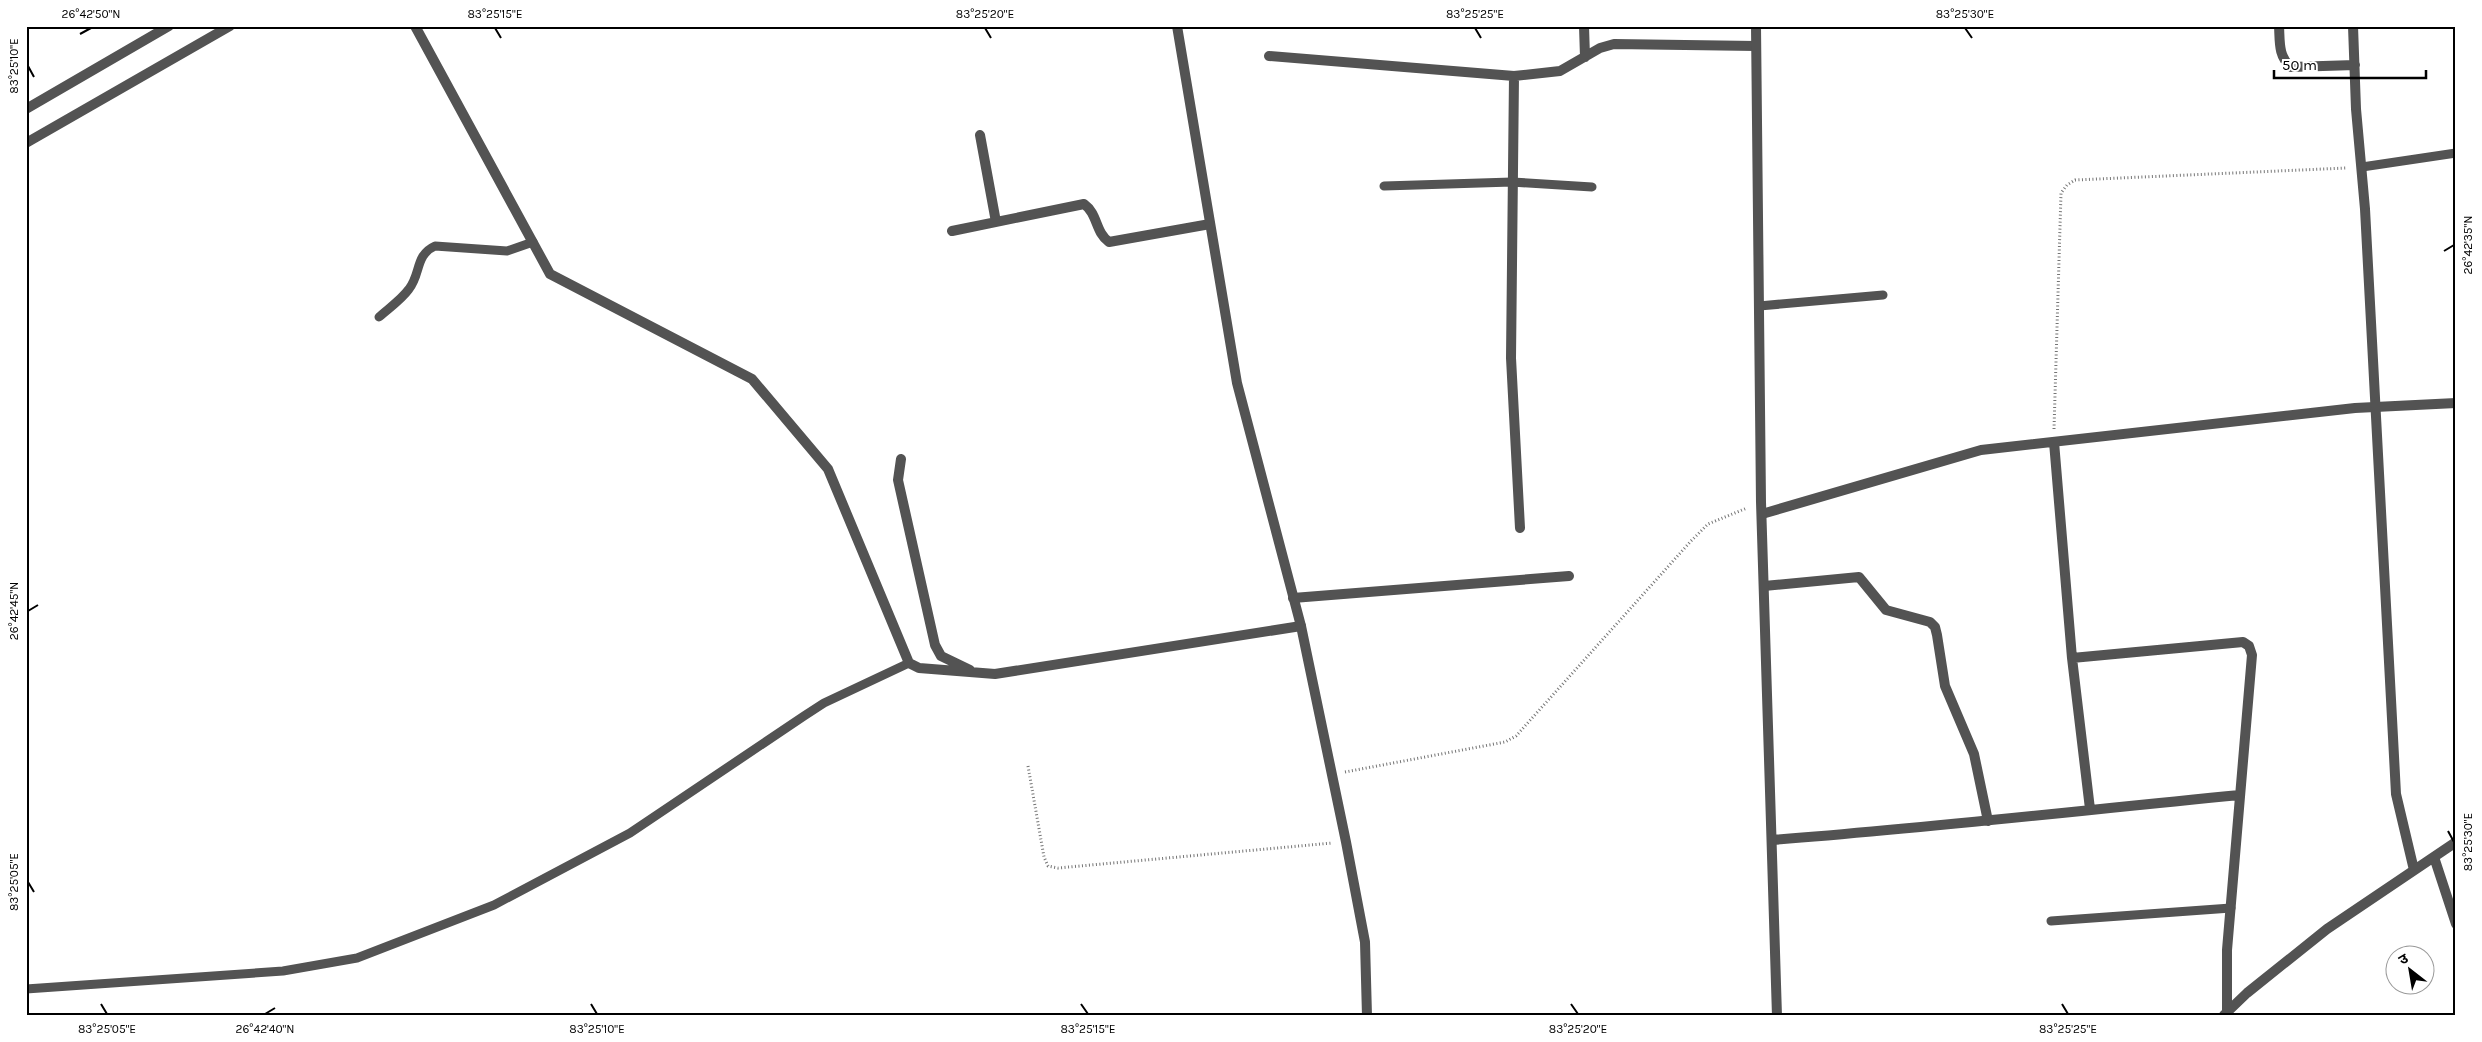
<svg xmlns="http://www.w3.org/2000/svg" width="2482" height="1042" font-family="Karla,'Noto Sans Devanagari',sans-serif">
	<style>
		.lines { fill: none; stroke-linecap: round; stroke-linejoin: round }
		.path { stroke: #757575; stroke-width: 3; stroke-dasharray: 1 2.5; stroke-linecap: butt }
		.service { stroke: #535353; stroke-width: 9 }
		.minor { stroke: #535353; stroke-width: 10 }
		.tertiary { stroke: #535353; stroke-width: 10 }
		.ticks { fill: none; stroke: #000; stroke-width: 2 }
		.neatline { fill: none; stroke: #000; stroke-width: 2 }
		.ticks-label { font-size: 12px; text-anchor: middle; fill: #000 }
	</style>
	<rect width="100%" height="100%" fill="#fff"/>
	<g class="lines">
		<path class="path" d="M2054,429L2061,193L2067,185L2075,180L2346,168
			M1028,766L1044,857L1048,866L1058,868L1332,843
			M1345,772L1505,742L1516,736L1691,541L1708,524L1747,508"/>
		<path class="service" d="M2362,167L2456,153
			M1384,186L1512,182L1592,187
			M1759,306L1883,295
			M379,317C389,308 401,300 409,289C421,274 415,255 435,246L507,251L533,242
			M2051,921L2231,908
			M26,989L283,971L357,958L494,905L630,833L804,716L824,703L909,663"/>
		<path class="minor" d="M415,26L550,274L752,379L828,469L909,663L919,668L995,674L1301,626
			M1584,26L1585,57
			M2279,26C2280,42 2278,56 2291,67L2355,65
			M2353,26L2356,109L2365,209L2396,794L2414,870
			M1269,56L1514,76L1560,71L1600,48L1614,44L1756,46
			M1514,76L1511,358L1520,528
			M26,109L169,26
			M980,135L996,222
			M26,143L230,26
			M952,231L1084,204C1098,214 1095,232 1109,242L1210,224
			M2054,442L2072,658L2090,809
			M901,459L898,480L935,645L941,656L970,670
			M1762,514L1981,450L2355,408L2456,403
			M1764,586L1859,577L1886,610L1930,622L1935,627L1937,635L1945,686L1974,754L1988,821
			M1293,598L1569,576
			M2072,658L2243,642L2249,646L2252,655L2227,950V1012
			M1772,840C1928,828 2084,810 2240,795
			M2434,857L2456,924
			M2224,1015L2247,993L2327,929L2456,842"/>
		<path class="tertiary" d="M1177,26L1237,383L1301,626L1346,842L1365,942L1367,1016
			M1756,26L1761,502L1777,1016"/>
	</g>
	<path class="ticks" d="M495,28L501,38M985,28L991,38M1475,28L1481,38M1965,28L1972,38M80,34L91,28M28,66L34,77M2444,251L2454,245M28,611L38,605M2448,831L2454,842M28,882L34,892M101,1004L107,1014M591,1004L597,1014M1081,1004L1088,1014M1571,1004L1578,1014M2062,1004L2068,1014M265,1014L275,1008"/>
	<rect width="2482" height="1042" fill="none" stroke="#ffffff" stroke-width="55"/>
	<g transform="translate(2410 970) rotate(329)"><circle r="24" fill="#ffffff" stroke="#999999"/>
	<path d="M0-4L9 19L0 12L-9 19Z" fill="#000000"/>
	<text y="-8" font-size="14" font-weight="bold" text-anchor="middle" fill="#000000">उ</text>
	</g>
	<path d="M2274 70v8h152v-8" fill="none" stroke="#000000" stroke-width="2.5"/>
	<text x="2282" y="70" font-size="15" fill="#000000" stroke="#ffffff" stroke-width="4" paint-order="stroke">50 m</text>
	<rect x="28" y="28" width="2426" height="986" class="neatline"/>
	<g class="ticks-label">
		<text x="91" y="18">26°42'50"N</text>
		<text x="495" y="18">83°25'15"E</text>
		<text x="985" y="18">83°25'20"E</text>
		<text x="1475" y="18">83°25'25"E</text>
		<text x="1965" y="18">83°25'30"E</text>
		<text transform="translate(14 66) rotate(-90)" y="4">83°25'10"E</text>
		<text transform="translate(2468 245) rotate(-90)" y="4">26°42'35"N</text>
		<text transform="translate(14 611) rotate(-90)" y="4">26°42'45"N</text>
		<text transform="translate(2468 842) rotate(-90)" y="4">83°25'30"E</text>
		<text transform="translate(14 882) rotate(-90)" y="4">83°25'05"E</text>
		<text x="107" y="1033">83°25'05"E</text>
		<text x="265" y="1033">26°42'40"N</text>
		<text x="597" y="1033">83°25'10"E</text>
		<text x="1088" y="1033">83°25'15"E</text>
		<text x="1578" y="1033">83°25'20"E</text>
		<text x="2068" y="1033">83°25'25"E</text>
	</g>
</svg>
